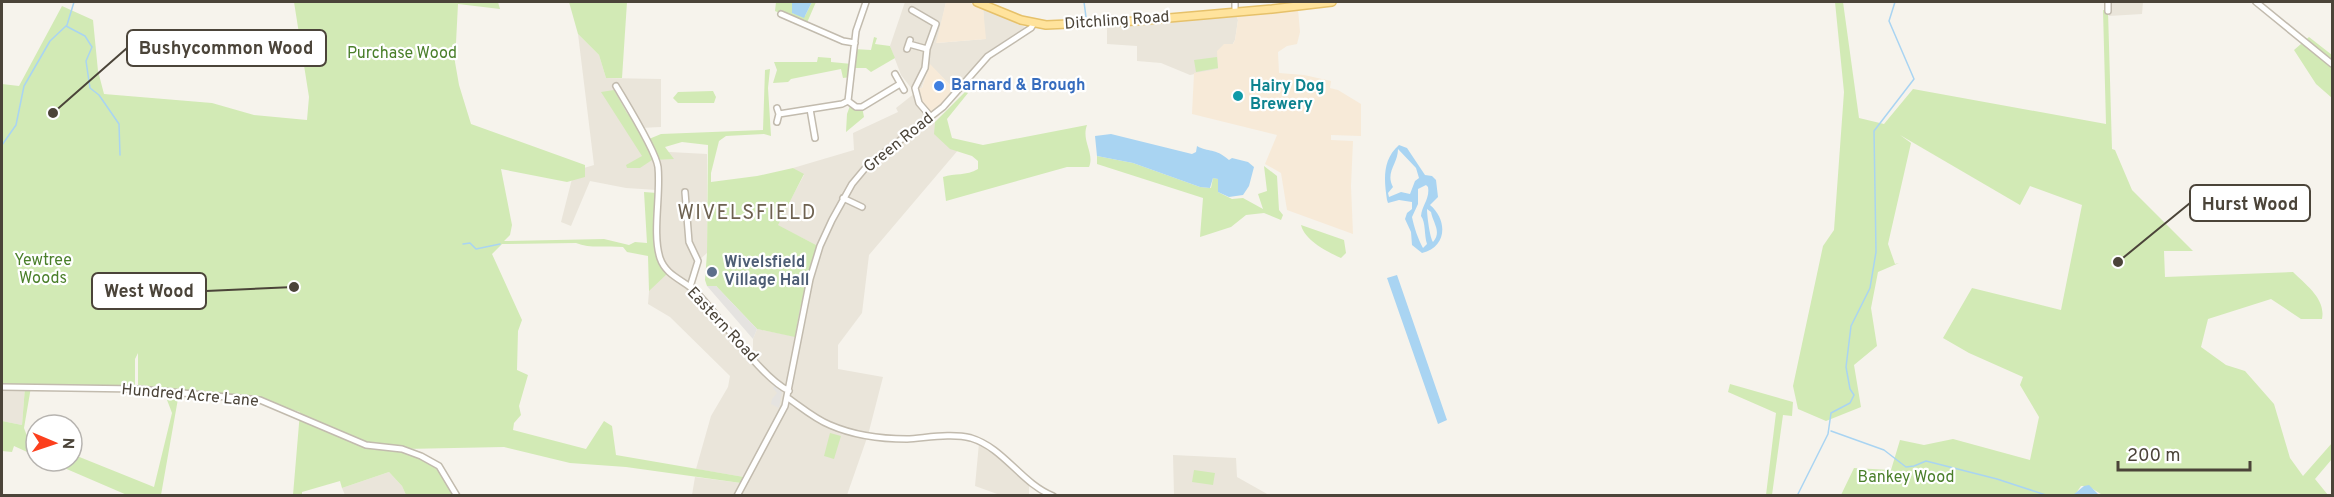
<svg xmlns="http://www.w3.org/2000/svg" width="2334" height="497" font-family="Overpass,sans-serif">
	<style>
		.residential { fill: #eae5da }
		.commercial { fill: #f7ead8 }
		.green { fill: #d2eab5 }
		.parking { fill: #e5e3e0 }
		.water { fill: #a9d4f2; fill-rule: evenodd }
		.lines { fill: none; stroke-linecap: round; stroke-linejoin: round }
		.stream { stroke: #a9d4f2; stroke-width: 1.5 }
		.minor-casing { stroke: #c2bbae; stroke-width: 8 }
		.major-casing { stroke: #e6c16a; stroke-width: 10 }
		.minor { stroke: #fff; stroke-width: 5 }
		.major { stroke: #ffe39c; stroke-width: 7 }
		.shop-dot { fill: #3f7fe0; stroke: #fff; stroke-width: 2 }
		.culture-dot { fill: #0f9aa8; stroke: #fff; stroke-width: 2 }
		.service-dot { fill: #5c6f8a; stroke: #fff; stroke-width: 2 }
		.labels { text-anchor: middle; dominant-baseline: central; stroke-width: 4.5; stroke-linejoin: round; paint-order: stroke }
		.street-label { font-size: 16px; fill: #4b4439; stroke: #fff }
		.park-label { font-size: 16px; fill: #4a7f2a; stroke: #fff }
		.shop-label { font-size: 16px; font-weight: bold; fill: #366cbe; stroke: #fff; text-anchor: start }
		.culture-label { font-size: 16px; font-weight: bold; fill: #0d838f; stroke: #fff; text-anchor: start }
		.service-label { font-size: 16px; font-weight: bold; fill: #4e5e75; stroke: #fff; text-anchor: start }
		.quarter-label { font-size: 20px; letter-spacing: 1.5px; fill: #6e6250; stroke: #fff }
		.leader { fill: none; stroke: #4b4439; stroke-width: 2 }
		.callout-dot { fill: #4b4439; stroke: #fff; stroke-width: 2 }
		.callout { fill: #fff; stroke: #4b4439; stroke-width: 2 }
		.callout-label { font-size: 18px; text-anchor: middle; font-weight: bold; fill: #4b4439 }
	</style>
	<rect width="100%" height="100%" fill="#f6f3ec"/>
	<path class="residential" d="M905,2H946L937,43L985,39L983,8L1025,27L986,53L956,91L930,65L921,89L919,88L920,101L959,149L869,255L862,313L838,345V369L883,377L868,435L847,495H692L695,477L741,483L744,477L696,469L711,416L728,387L730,376L670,317L648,304L657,190L626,188L590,181L571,226L561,222L574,171L594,165L578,34L599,55L606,78L661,79V127L640,128L651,151L707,154V253L698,261L690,287L753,357V339L757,329L798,337L818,246L777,225L804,175L793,168L854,150L853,133L898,112L896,108L915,93L901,75L890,46Z
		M2108,2H2143L2142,14L2109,16Z
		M1235,12L1238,20L1235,40L1218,69L1190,75L1161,63L1137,61V46L1107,44V25Z
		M2,387H25L22,425L2,421Z
		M979,443L994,452L1029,485V495H1000L975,486Z
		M1173,455L1236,458L1237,477L1269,495H1174Z
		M389,472L402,486L406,495H345L342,488Z"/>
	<path class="commercial" d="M946,2H968L983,8L986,39L936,43Z
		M1298,9L1300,32L1297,44L1287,46L1278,52L1279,73L1304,75L1331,81L1330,88L1338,90L1361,104V136L1331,135V140L1353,141L1351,186L1353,234L1287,210L1281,173L1265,164L1277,135L1192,114L1194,73L1218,69L1217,51L1224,44H1233L1235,40L1238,20L1235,12Z
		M930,64L956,91L932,114L920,101L918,90L919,88H922Z"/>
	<path class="green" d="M294,2H498L500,9L458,4L455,62L459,85L471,124L585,165V177L567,182L501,169L512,225L510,235L504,241L604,239L629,245L635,242L647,243L644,192L657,193L660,257L668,273L649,291L648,256L627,252L623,247C608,245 590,249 576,243L502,244L492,254L522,320L518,331L517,370L528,375L519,406L521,415L514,423L513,430L586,449L604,421L612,426L616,455L744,477L741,483L626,467L570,463L504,447L404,449L439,466L457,495H406L402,486L389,472L342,488L340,481L302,492V495H293L300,412L260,400L179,393L161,495H127L48,461H72V454L154,487L172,413L164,392L138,389V353L135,359V389L31,387L24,428L27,436L36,439V456L14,446L12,452L2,451V421L22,425L25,387H2V84L19,86L62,6L93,20L98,71L104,94L212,103L254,115L307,120L309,97Z
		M569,2H627L622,78H606L599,55L578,34Z
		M776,2H792V13L805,16L812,2H816L806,25L775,11Z
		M1835,2H1843L1859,118L1884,124L1913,89L2106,124L2103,10L2108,11L2112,149L2115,150L2132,190L2193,251H2164L2165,277L2293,272C2306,285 2326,299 2322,319H2301L2271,299L2208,319L2201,347L2226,365L2245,371L2274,404L2290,458L2303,476L2332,443V459L2315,479L2328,495L2104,496L2088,486H2081L2074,496L1841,495L1854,468L1891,470L1900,440L1924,445L1953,439L2030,460L2039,417L2020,385L2023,377L1969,353L1943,338L1972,288L2061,310L2082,205L2030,186L2020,205L1900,135L1911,143L1888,244L1895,264L1899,263L1878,272L1871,308L1877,346L1854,365L1861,407L1826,421L1798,409L1793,386L1823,246L1834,230L1844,92Z
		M874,37L877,38L875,44L890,46L895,58L871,72L866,68H852L851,77L843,78L841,69L791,79L788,82L773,83L777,70L774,62H817L818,57L831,58V62L852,64L854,49L871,50Z
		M2309,37L2332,55V98L2316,84L2294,50Z
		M1217,57L1218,68L1196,72L1194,60Z
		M770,69L768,88L771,136L764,134L726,136L719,141L711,173V182L757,176L793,168L804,174L778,225L818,246L800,309L795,337L757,329L716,286H707L705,280L707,253L708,145L682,142L665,147L674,159L652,160L640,168H627L626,165L642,156L601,92L614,90L627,113L649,139L661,134L763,130L765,70Z
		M713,91L716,97L714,103H678L673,98L678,92Z
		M965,92L968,93L947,119L952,138L983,145L1087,125C1081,141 1095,153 1089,167H1067L946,201L943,177C955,173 966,176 978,169V161L972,156L950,149L934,134L935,122Z
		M851,103L862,107L864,117L846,132L847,114Z
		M1097,156L1133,163L1200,187L1211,188L1213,178L1219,179L1218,192L1232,199L1243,198L1263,209L1258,194L1267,191L1264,166L1277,176L1279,210L1283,215L1281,220L1264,213L1246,215L1231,227L1200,237L1203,198L1097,164Z
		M1301,225L1344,240L1346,253L1341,258C1328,252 1305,241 1301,225Z
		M1730,384L1793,402L1792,416L1783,415L1772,495H1766L1776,413L1728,392Z
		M830,433L841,436L834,459L824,456Z
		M1194,470L1215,473L1213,485L1192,482Z"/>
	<path class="parking" d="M707,286H716L757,329L753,339Z
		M776,384L782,392L779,408L771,404L772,399L777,393L773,388Z"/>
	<path class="water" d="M792,2H812L804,18L792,13Z
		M1111,134L1192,154L1196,152L1197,146C1209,153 1214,147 1229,160L1232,158L1248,162L1254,167L1249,186L1243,195L1229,197L1218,192V179L1213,178L1210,188L1200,187L1133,163L1097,156L1095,136Z
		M1399,145L1407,148L1425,175L1432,176L1436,180L1438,197L1430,205C1448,220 1447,247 1422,253L1412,245L1411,232L1405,219L1407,213L1412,209V202L1399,200L1388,203L1387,200C1384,180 1382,160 1399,145ZM1398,149L1416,168L1419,178L1415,181L1410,194L1401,192L1389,197L1388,193L1393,187C1385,172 1398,164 1398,149ZM1426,185L1428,187C1430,199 1422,205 1421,216C1426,223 1424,235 1427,244L1423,248C1418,239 1414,227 1412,217L1418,204V189ZM1427,209L1431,212C1433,223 1442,232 1433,242C1430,238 1427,216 1427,209Z
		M1397,275L1447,420L1438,424L1387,278Z
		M2089,485L2099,495H2073L2084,486Z"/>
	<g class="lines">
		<path class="stream" d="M1084,2L1086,17
			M66,26L85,36L92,47L86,61L90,88L99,95L119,124L120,155
			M2,145L16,125L24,86L50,41L67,25L74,2
			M463,244L470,243L476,249L500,244
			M1831,431L1884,450L1906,467L1914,466L1926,461L1997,479L2049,496
			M1797,496L1828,434L1831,413L1850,403L1854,395L1850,389L1846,367L1851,326L1870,288L1876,252L1874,131L1914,79L1889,21L1895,2"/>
		<defs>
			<path id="minor" d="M1235,2V12
				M2108,2V11
				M2256,2L2332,64
				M912,10L936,24L927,49L925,68L915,88L919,103L931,117
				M781,14L843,41L855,43
				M909,44L927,49
				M907,49L910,40
				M895,74L904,90
				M616,86C626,103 656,151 658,167C661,194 652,233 660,258C666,276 684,280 696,292C721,317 760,377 789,391
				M848,101L856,31L866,2
				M777,108L779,114L777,122
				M810,109L815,138
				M779,114L842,104L848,101L856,107H862L900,84
				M685,192L689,242L698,261L690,287
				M843,198L862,207
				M2,387L138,389L260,400L366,445L402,449L421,456L439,466L457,496
				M788,398C801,407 815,419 830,425C853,435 882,439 907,439C926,438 951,433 971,438C1004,448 1021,483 1053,496
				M737,496L785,406L810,279L820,246L832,220L852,184L867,166L943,107L988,56L1031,28L1034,23"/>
			<path id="major" d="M977,2L1021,20L1046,25L1135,21L1272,9L1332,2"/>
		</defs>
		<use href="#minor" class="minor-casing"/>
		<use href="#major" class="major-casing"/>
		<use href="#minor" class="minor"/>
		<use href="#major" class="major"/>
	</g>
	<circle class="shop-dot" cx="939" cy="86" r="6"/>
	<circle class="culture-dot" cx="1238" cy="96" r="6"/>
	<circle class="service-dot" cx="712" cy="272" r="6"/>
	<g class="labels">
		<g class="street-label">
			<text transform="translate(1117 21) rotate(-4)">Ditchling Road</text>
			<text transform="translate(899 143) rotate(-39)">Green Road</text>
			<text transform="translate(722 325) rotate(47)">Eastern Road</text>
			<text transform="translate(190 396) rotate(5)">Hundred Acre Lane</text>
		</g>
		<g class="park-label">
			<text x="402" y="54">Purchase Wood</text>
			<text x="43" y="261">Yewtree<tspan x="43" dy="18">Woods</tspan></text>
			<text x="1906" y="478">Bankey Wood</text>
		</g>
		<g class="shop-label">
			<text x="951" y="86">Barnard &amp; Brough</text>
		</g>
		<g class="culture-label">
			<text x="1250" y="87">Hairy Dog<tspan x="1250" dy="18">Brewery</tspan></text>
		</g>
		<g class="service-label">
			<text x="724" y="263">Wivelsfield<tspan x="724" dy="18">Village Hall</tspan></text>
		</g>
		<g class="quarter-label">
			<text x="747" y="214">WIVELSFIELD</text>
		</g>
	</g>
	<path class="leader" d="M53 113L127 48M2118 262L2190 203M294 287L206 291"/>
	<g class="callout-dot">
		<circle cx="53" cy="113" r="6"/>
		<circle cx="2118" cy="262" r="6"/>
		<circle cx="294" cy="287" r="6"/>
	</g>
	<g class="callout">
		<rect x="127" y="30" width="199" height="36" rx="6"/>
		<rect x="2190" y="185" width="120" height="36" rx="6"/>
		<rect x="92" y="273" width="114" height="36" rx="6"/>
	</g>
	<g class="callout-label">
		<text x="226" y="54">Bushycommon Wood</text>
		<text x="2250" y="210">Hurst Wood</text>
		<text x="149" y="297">West Wood</text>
	</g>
	<rect width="2334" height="497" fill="none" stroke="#4b4439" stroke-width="6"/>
	<g transform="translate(54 443) rotate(92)"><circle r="28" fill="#ffffff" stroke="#b7b4b0" stroke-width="1.5"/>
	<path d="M0-4.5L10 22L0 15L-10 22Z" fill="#fc3f1d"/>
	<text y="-9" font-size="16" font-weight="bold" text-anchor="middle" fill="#4b4439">N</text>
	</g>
	<path d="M2118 461v9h132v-9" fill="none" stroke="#4b4439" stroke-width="3"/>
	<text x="2127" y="461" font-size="18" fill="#4b4439" stroke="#ffffff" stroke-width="4.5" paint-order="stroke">200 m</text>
</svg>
